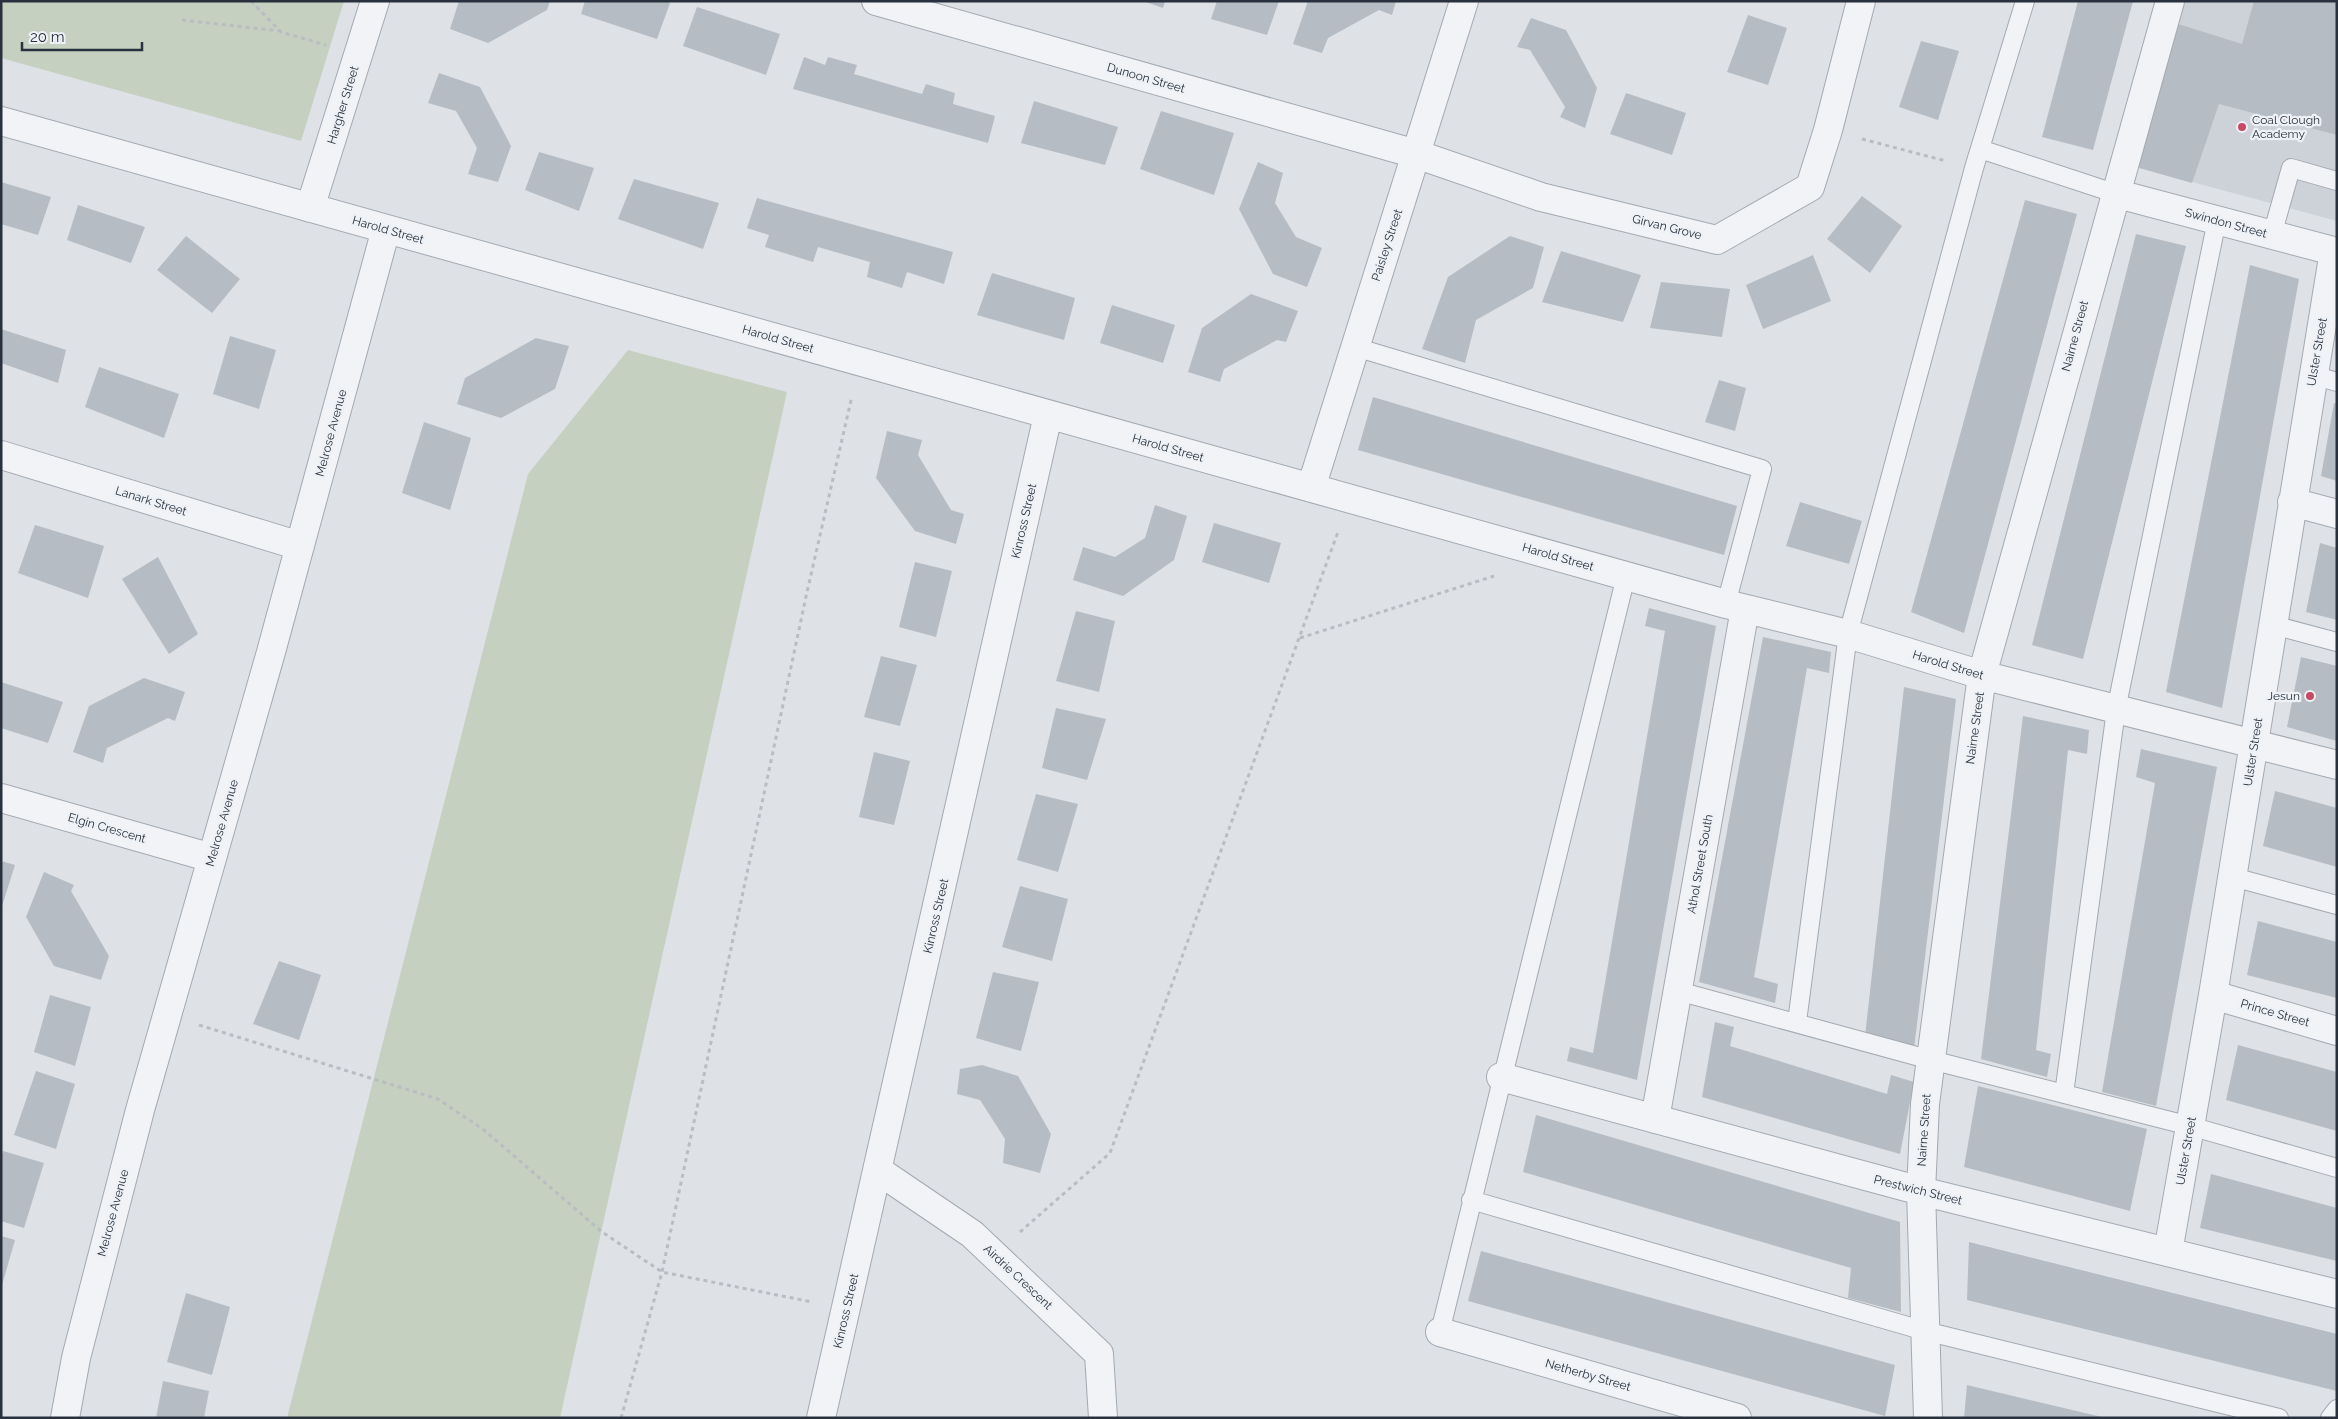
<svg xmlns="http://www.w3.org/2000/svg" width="2338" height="1419" font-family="Raleway,sans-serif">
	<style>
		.built { fill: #cdd2d9 }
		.green { fill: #c5d0c0 }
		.building { fill: #b6bcc3 }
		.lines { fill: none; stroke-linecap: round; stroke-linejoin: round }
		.service-casing { stroke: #a4a9b1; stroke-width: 20 }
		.minor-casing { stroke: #a4a9b1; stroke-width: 30 }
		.path { stroke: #b9bdc2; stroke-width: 3; stroke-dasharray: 4 4; stroke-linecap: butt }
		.service { stroke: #f1f3f6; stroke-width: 18 }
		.minor { stroke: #f1f3f6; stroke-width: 28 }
		.poi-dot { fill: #c64a65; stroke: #eef1f5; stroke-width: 2 }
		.labels { text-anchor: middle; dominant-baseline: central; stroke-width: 4.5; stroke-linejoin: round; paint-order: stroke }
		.street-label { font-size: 12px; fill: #28313d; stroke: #eef1f5 }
		.poi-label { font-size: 12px; fill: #28313d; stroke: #eef1f5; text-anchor: start }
	</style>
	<rect width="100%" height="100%" fill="#dee2e7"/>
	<path class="built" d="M2185,1H2337V221L2136,167Z"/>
	<path class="green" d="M1,1H344L301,141L1,58Z
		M628,350L787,392L560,1418H287L528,474Z"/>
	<path class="building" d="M459,1H550L547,10L488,43L450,29Z
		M585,1H665L670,3L657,39L581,14Z
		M1143,1H1165L1163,8Z
		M1217,1H1279L1267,35L1211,19Z
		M1308,1H1396L1392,15L1379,10L1328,38L1322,53L1293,44Z
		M2078,1H2133L2093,150L2042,137Z
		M2254,1H2337V135L2219,104L2192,183L2136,167L2178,24L2242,44Z
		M697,7L780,34L766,75L683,46Z
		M1748,15L1787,28L1768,85L1727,72Z
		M1531,18L1566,30L1597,88L1585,128L1560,117L1565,107L1530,50L1517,47Z
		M1921,41L1959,51L1938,120L1899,107Z
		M804,57L825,65L828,57L857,65L854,74L922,94L926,84L955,93L953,104L995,116L988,143L793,89Z
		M439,73L480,87L511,146L498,182L468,174L477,148L456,111L428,103Z
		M1626,93L1686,113L1672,155L1610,134Z
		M1034,101L1118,127L1105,165L1021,143Z
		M1161,111L1234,133L1214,195L1140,169Z
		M539,152L594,168L579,211L525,190Z
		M1258,162L1283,173L1275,203L1296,237L1322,248L1307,287L1273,274L1239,209Z
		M634,179L719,203L703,249L618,219Z
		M1,182L51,197L38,235L1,224Z
		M1862,196L1902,226L1870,273L1827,239Z
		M757,198L953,252L944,284L907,272L902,288L867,277L870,262L818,247L813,262L765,247L769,235L747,228Z
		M2025,200L2077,214L1964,633L1911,612Z
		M78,205L145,227L131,263L67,240Z
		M2136,234L2186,246L2083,659L2032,645Z
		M186,236L240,279L212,313L157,270Z
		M1510,236L1544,247L1533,288L1476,320L1465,363L1422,349L1448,277Z
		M1561,251L1641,275L1623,322L1542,302Z
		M1813,255L1831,301L1763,329L1746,285Z
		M2250,265L2299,279L2222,708L2166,692Z
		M992,273L1075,298L1064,340L977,315Z
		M1661,282L1730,289L1722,337L1650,328Z
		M1251,294L1298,311L1286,342L1277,340L1224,369L1220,382L1188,372L1202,328Z
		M1112,305L1175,325L1163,363L1100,343Z
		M1,329L66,350L58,383L1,363Z
		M230,336L276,350L259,409L213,394Z
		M536,338L569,346L555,389L501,418L457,404L465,378Z
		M99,367L179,394L164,438L85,407Z
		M1719,380L1746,388L1735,431L1705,422Z
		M1373,397L1737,506L1724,555L1358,450Z
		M2334,403L2337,404V481L2321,476Z
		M424,422L471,438L450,510L402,493Z
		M887,431L922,440L918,455L951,510L964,514L956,544L915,531L876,478Z
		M1800,502L1862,521L1849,564L1786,546Z
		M1155,505L1187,516L1174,560L1123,596L1073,580L1083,547L1115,557L1145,538Z
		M1214,523L1281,543L1269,583L1202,562Z
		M35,525L104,546L88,598L18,573Z
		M2320,543L2337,548V620L2306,612Z
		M158,557L198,634L169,654L122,579Z
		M915,562L952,571L936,637L899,627Z
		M1649,608L1716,626L1637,1080L1567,1061L1570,1047L1593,1053L1665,631L1645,626Z
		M1076,611L1115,621L1099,692L1056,681Z
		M1763,637L1831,652L1829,673L1807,668L1754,977L1778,984L1775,1003L1699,982Z
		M881,656L917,665L900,726L864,717Z
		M2301,657L2337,666V741L2287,727Z
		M144,678L185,692L175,721L168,718L107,748L103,763L73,752L89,706Z
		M1,682L63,702L48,743L1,728Z
		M1904,687L1956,699L1914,1049L1865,1036Z
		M1056,708L1106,719L1087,780L1042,768Z
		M2023,716L2089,730L2087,754L2068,750L2036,1050L2051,1054L2047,1077L1981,1059Z
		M2141,749L2217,767L2156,1106L2102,1092L2155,783L2136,777Z
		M874,752L910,761L894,825L859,817Z
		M2275,791L2337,808V867L2263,846Z
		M1036,794L1078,804L1058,872L1017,860Z
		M1,861L15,865L2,906H1Z
		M44,872L74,885L71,891L109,956L101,980L54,966L26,917Z
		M1020,886L1068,899L1052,961L1002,947Z
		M2258,921L2337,942V998L2247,975Z
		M279,961L321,975L299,1040L253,1024Z
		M993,972L1039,982L1021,1051L976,1038Z
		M50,995L91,1007L75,1066L34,1052Z
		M1715,1022L1734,1027L1730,1046L1887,1094L1891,1075L1914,1082L1900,1154L1702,1097Z
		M2238,1045L2337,1072V1131L2226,1100Z
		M982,1065L1018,1076L1051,1134L1040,1173L1003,1163L1005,1139L980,1100L957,1094L960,1069Z
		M36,1071L75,1084L56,1149L14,1135Z
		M1978,1086L2147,1129L2130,1211L1964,1167Z
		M1536,1115L1900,1222L1901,1312L1848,1298L1851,1268L1523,1172Z
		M3,1151L44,1163L24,1228L1,1221V1158Z
		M2211,1174L2337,1208V1261L2200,1228Z
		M1,1236L15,1240L2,1285H1Z
		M1969,1242L2337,1334V1391L1967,1300Z
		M1481,1251L1895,1365L1885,1416L1468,1301Z
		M186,1293L230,1307L212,1375L167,1362Z
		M163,1381L209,1391L204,1418H156Z
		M1967,1385L2102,1417V1418H1964Z"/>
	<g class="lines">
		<defs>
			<path id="service" d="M1980,149L2114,193
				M2272,235L2291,168L2337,181
				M1355,347L1762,469L1726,604
				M2313,375L2337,382
				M2273,625L2337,642
				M2233,877L2337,905
				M1678,991L1931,1060L2190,1126L2337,1168
				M1797,1022L1848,634L1974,168L2025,1
				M2064,1094L2116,710L2217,220
				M1471,1200L1925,1331L2279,1418
				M1440,1332L1626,576
				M2330,1418L2337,1409"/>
			<path id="minor" d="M876,1L1416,154L1541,197L1717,240L1810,187L1828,130L1861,1
				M1,121L1726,604L1848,634L1982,675L2337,765
				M2114,193L2337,252
				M310,208L375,1
				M1,455L300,546
				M1311,488L1464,1
				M2292,502L2337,514
				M1,798L212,858
				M2213,995L2337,1031
				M1501,1077L1921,1191L2337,1294
				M1655,1119L1745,609
				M879,1171L972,1234L1099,1354L1103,1418
				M2168,1252L2213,995L2334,251
				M1440,1332L1737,1418
				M65,1418L76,1358L140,1110L271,652L386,229
				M821,1418L1048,415
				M1928,1418L1921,1191L1925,1104L1982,675L2170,1"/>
		</defs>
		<use href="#service" class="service-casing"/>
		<use href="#minor" class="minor-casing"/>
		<path class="path" d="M251,1L281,32L326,45
			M182,20L280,31
			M1862,139L1946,161
			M1300,638L1494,576
			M199,1025L438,1099L484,1130L602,1232L662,1272L812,1302
			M1020,1232L1110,1153L1338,532
			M621,1418L662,1272L807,592L852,396"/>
		<use href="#service" class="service"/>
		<use href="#minor" class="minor"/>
	</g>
	<g class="poi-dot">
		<circle cx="2242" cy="127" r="5"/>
		<circle cx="2310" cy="696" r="5"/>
	</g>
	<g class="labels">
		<g class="street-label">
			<text transform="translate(1146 78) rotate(16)">Dunoon Street</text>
			<text transform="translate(343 105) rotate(-73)">Hargher Street</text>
			<text transform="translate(2226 223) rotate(15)">Swindon Street</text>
			<text transform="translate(1667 227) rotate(14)">Girvan Grove</text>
			<text transform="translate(388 230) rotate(16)">Harold Street</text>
			<text transform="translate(1387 245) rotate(-72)">Paisley Street</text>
			<text transform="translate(2075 336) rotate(-75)">Nairne Street</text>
			<text transform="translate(778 339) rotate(16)">Harold Street</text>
			<text transform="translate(2317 352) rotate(-80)">Ulster Street</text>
			<text transform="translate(331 433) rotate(-75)">Melrose Avenue</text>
			<text transform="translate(1168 448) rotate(16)">Harold Street</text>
			<text transform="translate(151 501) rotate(17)">Lanark Street</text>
			<text transform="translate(1024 521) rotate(-77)">Kinross Street</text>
			<text transform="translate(1558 557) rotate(16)">Harold Street</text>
			<text transform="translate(1948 665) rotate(17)">Harold Street</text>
			<text transform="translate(1975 728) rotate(-82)">Nairne Street</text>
			<text transform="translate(2253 752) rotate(-81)">Ulster Street</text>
			<text transform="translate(222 823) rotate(-74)">Melrose Avenue</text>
			<text transform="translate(107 828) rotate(16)">Elgin Crescent</text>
			<text transform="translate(1700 864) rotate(-80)">Athol Street South</text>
			<text transform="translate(936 916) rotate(-77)">Kinross Street</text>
			<text transform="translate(2275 1013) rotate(16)">Prince Street</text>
			<text transform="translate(1924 1130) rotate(-86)">Nairne Street</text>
			<text transform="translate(2186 1151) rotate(-80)">Ulster Street</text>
			<text transform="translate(1918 1190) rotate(14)">Prestwich Street</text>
			<text transform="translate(113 1213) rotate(-75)">Melrose Avenue</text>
			<text transform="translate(1018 1277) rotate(43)">Airdrie Crescent</text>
			<text transform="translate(846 1311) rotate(-77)">Kinross Street</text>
			<text transform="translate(1588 1375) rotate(16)">Netherby Street</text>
		</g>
		<g class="poi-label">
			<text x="2252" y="120">Coal Clough<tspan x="2252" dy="14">Academy</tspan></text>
			<text x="2300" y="696" text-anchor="end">Jesun</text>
		</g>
	</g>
	<rect width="2338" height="1419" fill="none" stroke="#28313d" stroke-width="5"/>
	<path d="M22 42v8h120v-8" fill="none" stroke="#28313d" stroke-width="2.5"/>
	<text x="30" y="42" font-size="15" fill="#28313d" stroke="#eef1f5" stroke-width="4" paint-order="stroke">20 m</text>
</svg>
